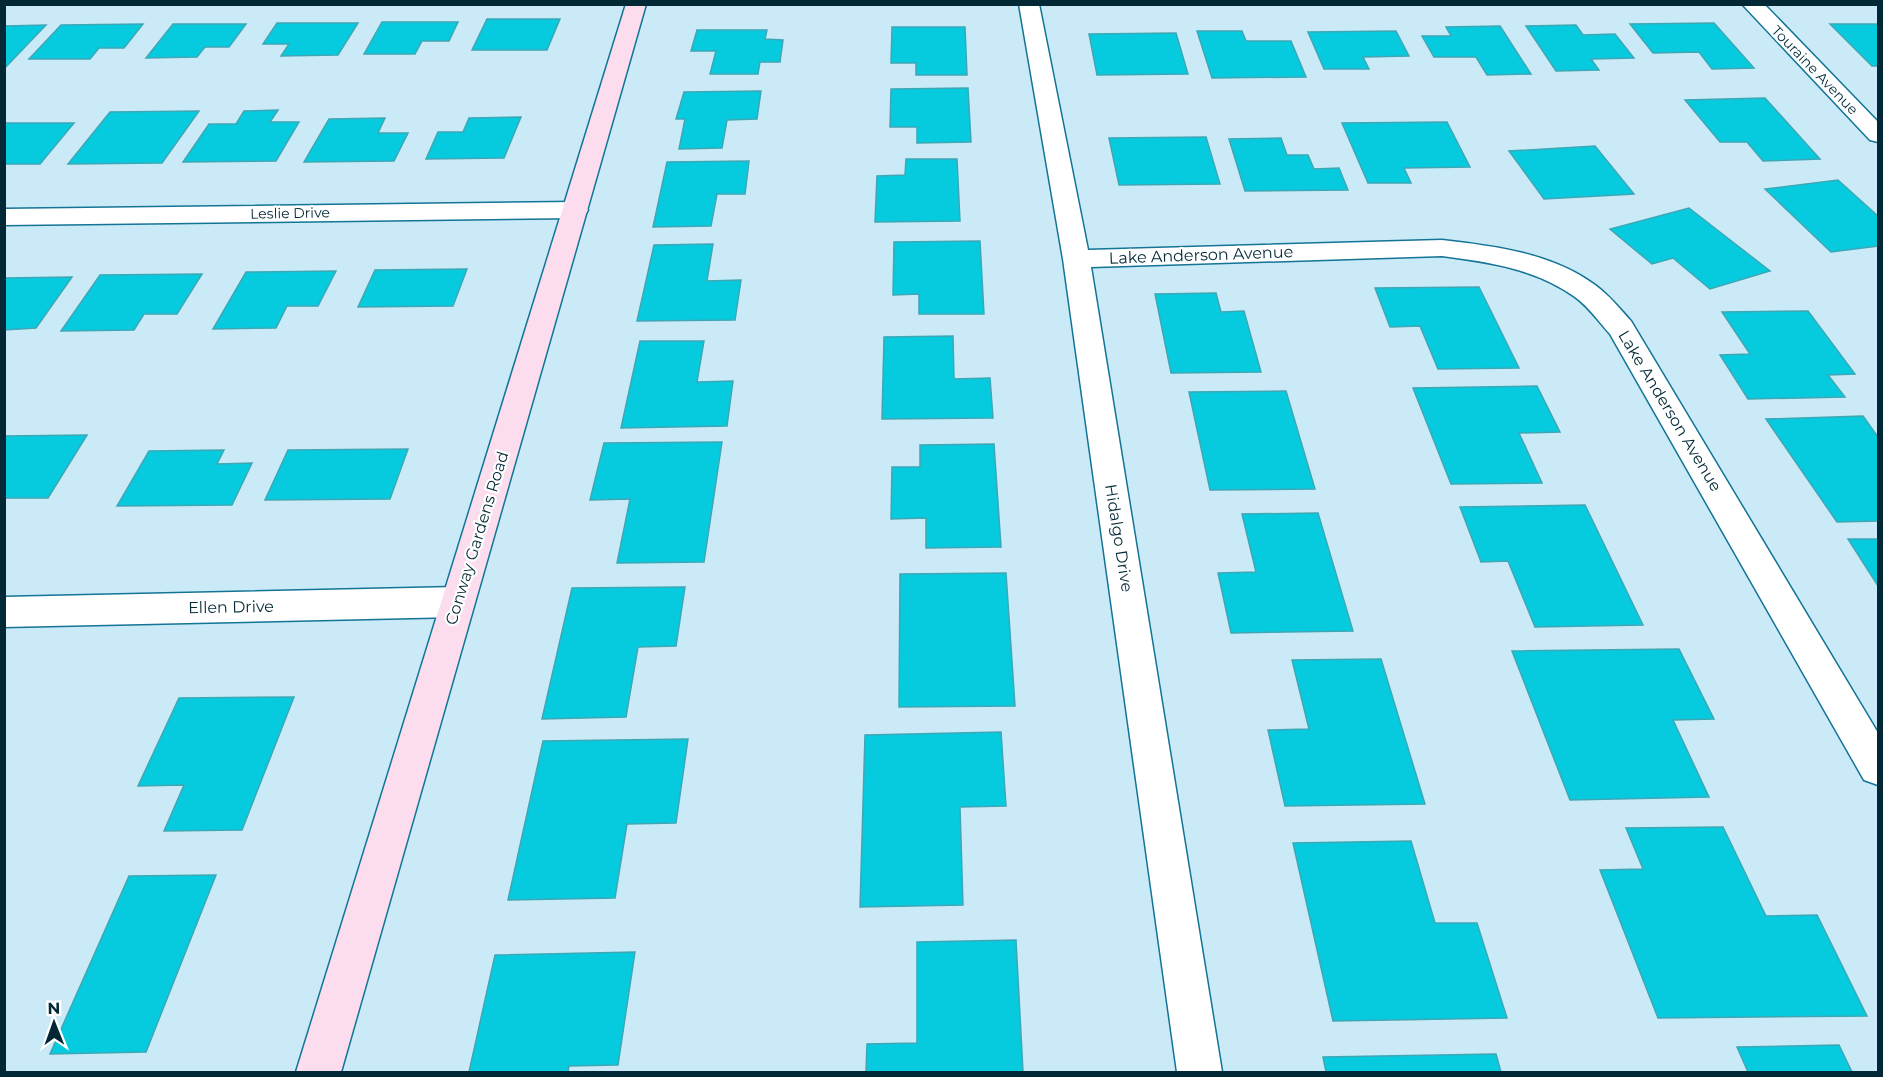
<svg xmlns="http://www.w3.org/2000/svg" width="1883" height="1077" font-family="Montserrat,sans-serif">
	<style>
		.building { fill: #06cbdf; stroke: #3ea7b5; stroke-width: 1.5 }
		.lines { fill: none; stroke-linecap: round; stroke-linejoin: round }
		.street-casing { stroke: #137495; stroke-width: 3 }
		.secondary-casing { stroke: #137495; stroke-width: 3 }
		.street { fill: #fff; fill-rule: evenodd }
		.secondary { fill: #fbdded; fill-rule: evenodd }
		.labels { text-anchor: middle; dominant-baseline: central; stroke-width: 4.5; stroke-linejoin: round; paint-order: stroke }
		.far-street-label { font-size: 14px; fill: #022836; stroke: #fff }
		.street-label { font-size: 16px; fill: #022836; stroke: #fff }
	</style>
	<rect width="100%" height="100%" fill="#caeaf8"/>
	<path class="building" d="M487,19H560L547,50H472Z
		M382,22H458L449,41H422L415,54H364Z
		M277,23H358L338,55L281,56L289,44H263Z
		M1714,23L1754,68L1712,69L1699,52L1653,53L1630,24Z
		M143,24L124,48H99L90,59H29L61,25Z
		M173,24H246L229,47H205L197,57L146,58Z
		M1830,24H1878V66H1872Z
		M46,25L4,69V26Z
		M1576,25L1583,35L1615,34L1634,58L1591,59L1599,70L1556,71L1526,26Z
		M1500,26L1531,74L1487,75L1476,57H1434L1422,36H1451L1446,27Z
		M892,27H965L967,75H916V63H891Z
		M697,30H767L765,39L783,40L780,62H760L758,74H710L716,51H691Z
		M1197,31H1242L1246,41H1291L1306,77L1212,78Z
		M1396,31L1409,56L1363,57L1369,69H1324L1308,32Z
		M1176,33L1188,74L1097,75L1089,34Z
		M968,88L971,142L917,143V127H890L891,89Z
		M761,91L757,119L727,120L722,148L679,149L685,119H676L684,92Z
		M1765,98L1820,159L1763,161L1747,142H1720L1685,100Z
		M278,110L270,122H299L276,161L183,162L209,124H236L244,111Z
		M199,111L162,163L68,164L110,112Z
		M521,117L504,158L426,159L438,132H463L469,118Z
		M385,118L378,133H408L394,161L304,162L329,119Z
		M1447,122L1470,167L1404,168L1411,183H1368L1342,123Z
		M4,123H74L40,164H4Z
		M1206,137L1220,184L1119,185L1109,138Z
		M1281,138L1287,155H1308L1314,169L1339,168L1348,190L1245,191L1229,139Z
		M1595,146L1634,194L1544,199L1509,151Z
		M906,159H957L960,221L875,222L877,176L905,175Z
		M749,161L745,194H717L711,226L653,227L667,162Z
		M1838,180L1878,216V246L1831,252L1765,189Z
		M1689,208L1770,271L1710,289L1673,258L1652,264L1610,229Z
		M980,241L984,314H919V294L893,295L894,242Z
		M713,244L707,281L741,280L735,320L637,321L654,245Z
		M467,269L453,306L358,307L375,270Z
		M336,271L318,306H287L276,328L213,329L246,272Z
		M202,274L177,314H144L134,330L61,331L100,275Z
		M72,277L36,328L4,330V278Z
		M1479,287L1519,368L1438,369L1420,326L1390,327L1375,288Z
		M1216,293L1221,312L1244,311L1261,372L1171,373L1155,294Z
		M1808,311L1855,374L1828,375L1845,397L1748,399L1720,355L1750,354L1722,312Z
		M953,336L954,379L990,378L993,418L882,419L884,337Z
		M640,341H704L697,382L733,381L727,426L621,428Z
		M1537,386L1560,432L1519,433L1542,483L1451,484L1413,388Z
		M1286,391L1315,489L1210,490L1189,392Z
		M1863,416L1878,437V521L1837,522L1766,419Z
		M87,435L48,498H4V436Z
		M722,442L704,562L617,563L630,499L590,500L604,443Z
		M994,444L1001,547L926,548V518L891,519L892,467H920V445Z
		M408,449L390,499L265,500L288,450Z
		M224,450L217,464L252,463L232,505L117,506L149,451Z
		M1585,505L1643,625L1535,627L1508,561L1481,562L1460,507Z
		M1318,513L1353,631L1231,633L1218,573L1256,572L1242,514Z
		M1848,539H1878V586Z
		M1006,573L1015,706L899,707L900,574Z
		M685,587L676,646L638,647L626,717L542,719L572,588Z
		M1679,649L1714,719L1673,720L1709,797L1570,800L1512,651Z
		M1381,659L1425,804L1285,806L1268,730L1309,729L1292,660Z
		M294,697L242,830L164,831L184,785L138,786L179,698Z
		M1001,732L1006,806L960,807L963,905L860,907L865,735Z
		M688,739L676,823L627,824L615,898L508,900L543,741Z
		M1723,827L1766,916L1817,915L1867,1016L1658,1018L1600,870L1643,869L1626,828Z
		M1411,841L1435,923H1477L1507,1018L1333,1021L1293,843Z
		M216,875L146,1052L50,1054L129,876Z
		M1016,940L1023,1072H866L867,1044L917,1043V942Z
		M635,952L618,1065L569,1066L568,1072H469L495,955Z
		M1839,1045L1852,1072H1748L1737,1047Z
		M1496,1054L1501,1072H1326L1323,1057Z"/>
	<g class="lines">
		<defs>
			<path id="street" d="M1019,4H1039L1088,250L1442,240C1494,246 1552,253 1595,285C1609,295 1620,309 1631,321L1878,733V785L1864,780L1610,334C1599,322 1589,307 1575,297C1536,269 1489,262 1442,256L1091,267L1222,1072H1177L1063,259Z
				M1742,4H1764L1878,122V142L1870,140Z
				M575,202L584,204L588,210L584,216L575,218L4,225V209Z
				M457,587L469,592L474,602L469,612L457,617L4,627V597Z"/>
			<path id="secondary" d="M626,4H646L341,1072H296Z"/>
		</defs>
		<use href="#street" class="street-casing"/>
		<use href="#secondary" class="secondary-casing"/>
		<use href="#street" class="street"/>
		<use href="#secondary" class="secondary"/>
	</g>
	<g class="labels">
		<g class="far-street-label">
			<text transform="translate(1815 70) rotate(46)">Touraine Avenue</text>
			<text transform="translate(290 213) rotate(-1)">Leslie Drive</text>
		</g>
		<g class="street-label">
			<text transform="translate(1201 255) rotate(-2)">Lake Anderson Avenue</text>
			<text transform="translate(1670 411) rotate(59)">Lake Anderson Avenue</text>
			<text transform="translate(477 538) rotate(-73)">Conway Gardens Road</text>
			<text transform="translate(1119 538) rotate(81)">Hidalgo Drive</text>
			<text transform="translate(231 607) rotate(-1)">Ellen Drive</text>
		</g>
	</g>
	<rect width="1883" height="1077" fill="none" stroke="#022836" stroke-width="12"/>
	<g transform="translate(54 1023) rotate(359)" stroke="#ffffff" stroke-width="4.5" paint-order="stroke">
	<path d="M0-4.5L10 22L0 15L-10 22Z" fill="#022836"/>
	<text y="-9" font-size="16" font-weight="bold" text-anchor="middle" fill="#022836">N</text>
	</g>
</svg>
